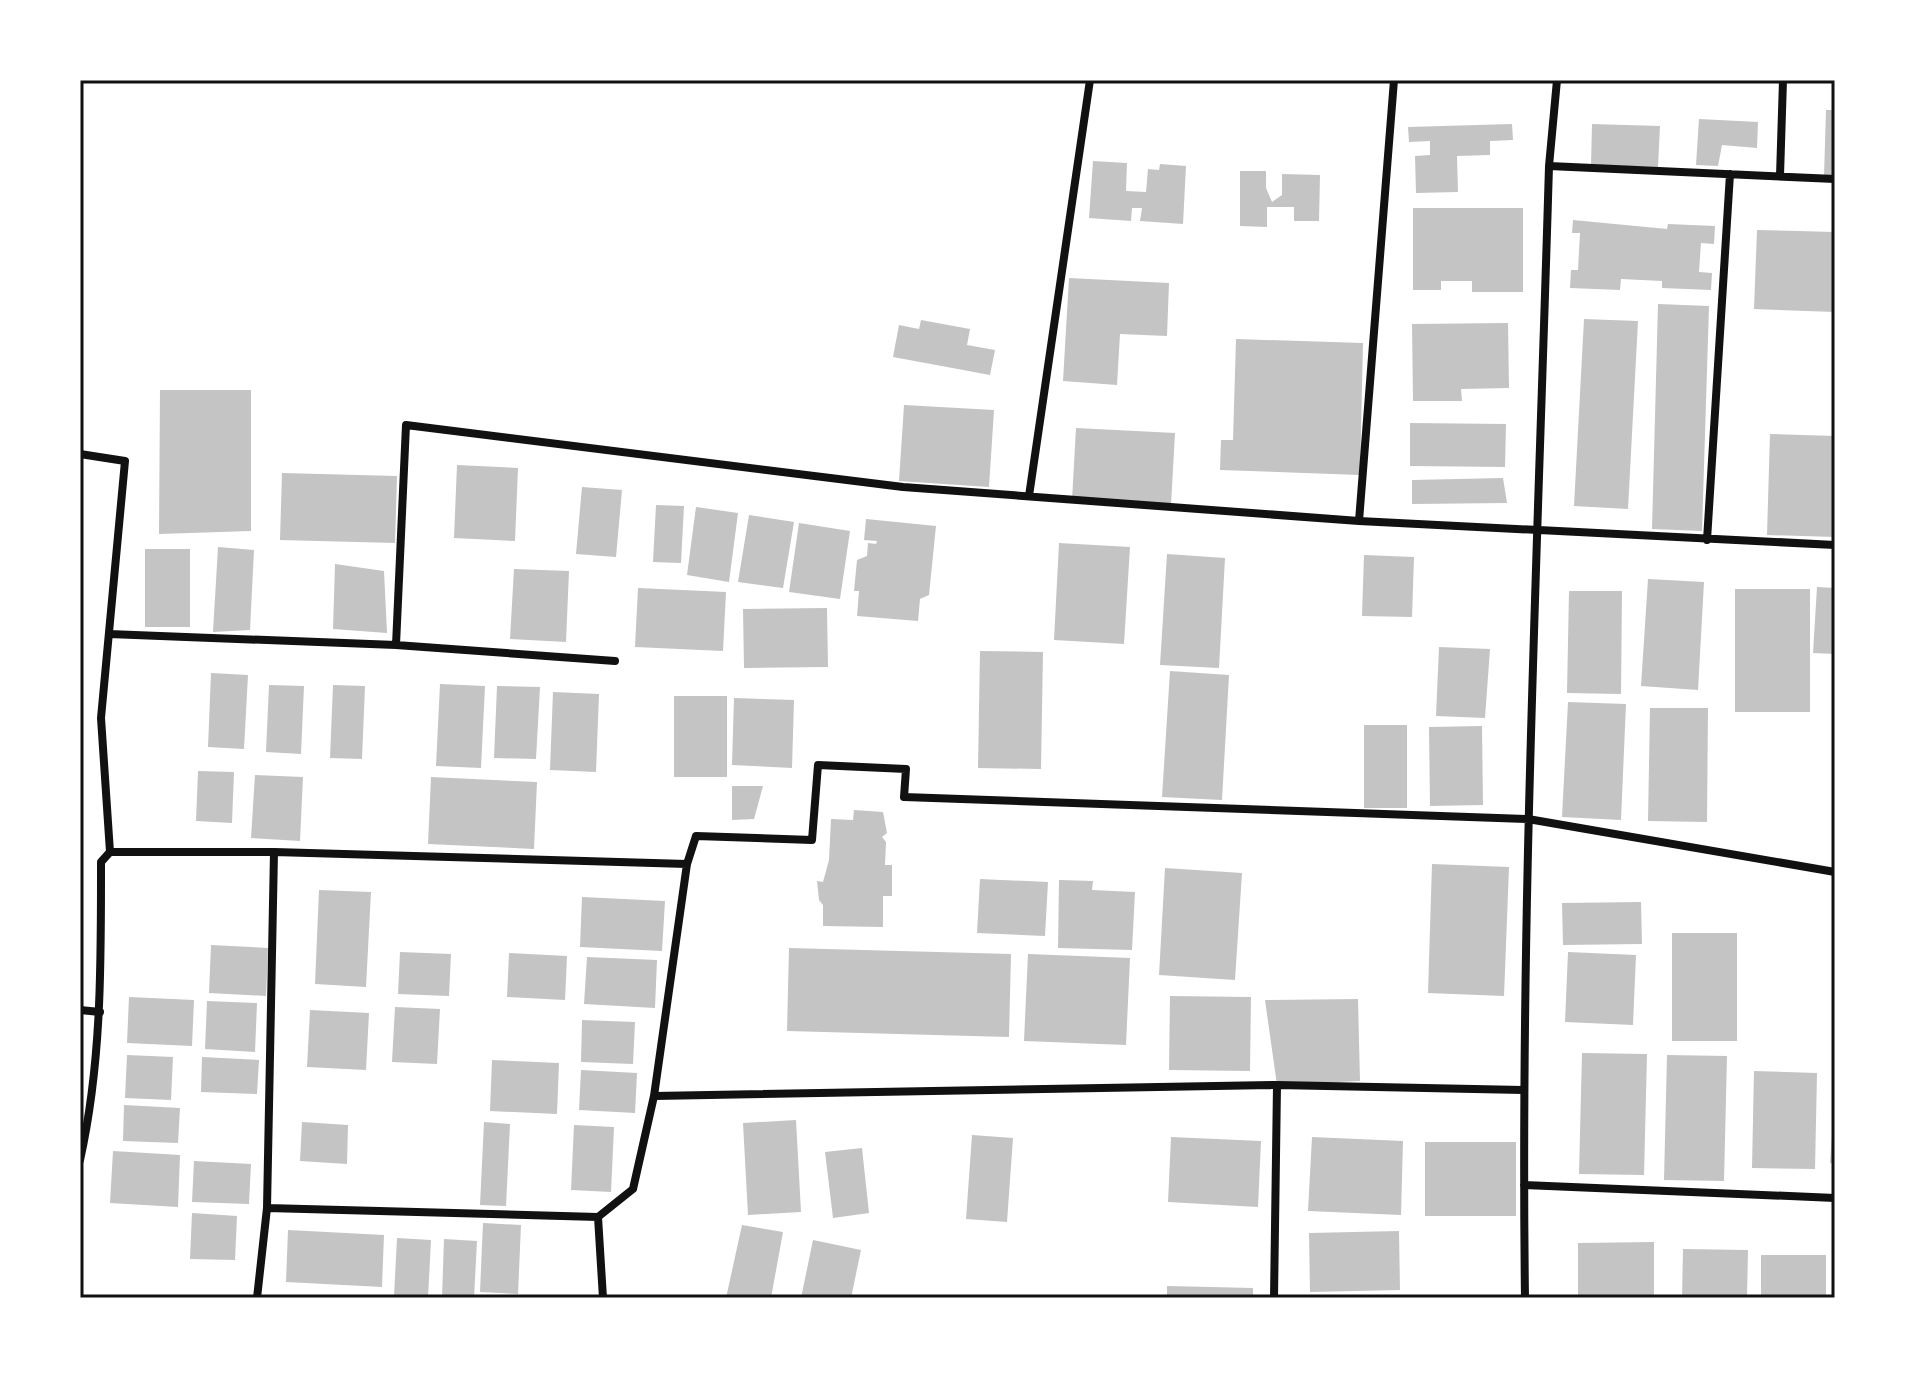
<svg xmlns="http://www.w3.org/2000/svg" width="1915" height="1378" font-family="Rubik,sans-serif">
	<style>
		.building { fill: #c4c4c4 }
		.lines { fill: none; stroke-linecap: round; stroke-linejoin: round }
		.minor { stroke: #111; stroke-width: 8 }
		.neatline { fill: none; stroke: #111; stroke-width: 3 }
	</style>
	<rect width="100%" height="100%" fill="#fff"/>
	<path class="building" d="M1826,110H1835V176H1824Z
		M1699,119L1758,122L1757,148L1722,145L1718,166L1696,165Z
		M1512,124L1513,140L1490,141V155L1457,156L1458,192L1416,193L1415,156L1430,155V141L1409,142L1408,127Z
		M1592,124L1660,126L1658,167L1591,165Z
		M1093,161L1127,163L1126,191L1146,192L1148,169L1159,170L1160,164L1186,166L1183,224L1140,221L1142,208H1132L1131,221L1089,218Z
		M1240,171H1266V188L1272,202L1282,195V174L1320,175L1319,221H1294V207H1267V227L1240,226Z
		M1413,208H1523V292H1472V281H1441V290H1413Z
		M1573,220L1667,229L1668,224L1715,226L1714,244L1701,243L1699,272L1712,273L1711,290L1662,288V281L1621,279L1620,290L1570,288L1571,270H1578L1580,233H1572Z
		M1757,230L1835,232V312L1754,309Z
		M1069,278L1169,283L1167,336L1120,334L1117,385L1063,381Z
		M1658,304L1709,306L1702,531L1652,529Z
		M1584,319L1638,321L1628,509L1574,506Z
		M921,320L970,329L967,345L995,350L990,375L893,357L899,325L919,329Z
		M1508,323L1509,388L1461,389L1462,401H1413L1412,324Z
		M1236,339L1363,343L1360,475L1220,470L1221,440H1233Z
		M160,390H251V531L159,534Z
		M904,405L994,410L989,487L899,481Z
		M1410,423L1506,424L1505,467L1410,466Z
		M1076,428L1175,433L1171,505L1072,500Z
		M1770,434L1835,436V537L1767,535Z
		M457,465L518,468L515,541L454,538Z
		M282,473L397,476L395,543L280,540Z
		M1503,478L1507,503L1412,504V480Z
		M582,487L622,490L616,557L576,554Z
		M656,505L684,506L681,563L653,562Z
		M696,507L738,513L729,582L687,575Z
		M749,515L794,522L783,588L738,582Z
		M866,519L936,526L929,595L920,599L918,621L857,616L859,591H854L857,560L867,556L868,543L876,544L877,541L864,540Z
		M799,523L850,531L840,599L789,592Z
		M1059,543L1130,547L1124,644L1054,640Z
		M218,547L254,550L250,630L213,632Z
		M145,549H190V627H145Z
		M1167,554L1225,558L1219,668L1160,665Z
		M1364,555L1414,557L1412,617L1362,616Z
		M335,564L384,571L387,633L333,629Z
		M514,569L569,571L566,642L510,639Z
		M1648,579L1704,582L1698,690L1641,686Z
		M1817,587L1835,588V654L1813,653Z
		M638,588L726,592L723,651L635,647Z
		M1735,589H1810V712H1735Z
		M1569,591H1622L1621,694L1567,693Z
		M827,608L828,667L744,668L743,609Z
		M1439,647L1490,649L1485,718L1436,716Z
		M980,651L1043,652L1041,769L978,768Z
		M1170,671L1229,675L1222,800L1162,797Z
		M211,673L248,675L244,749L208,747Z
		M440,684L485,686L481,768L436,766Z
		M269,685L304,686L301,754L266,752Z
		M333,685L365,686L362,759L330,758Z
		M497,686L540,687L536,759L494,758Z
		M553,692L599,694L596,772L550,770Z
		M674,696H727V777H674Z
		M734,698L794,700L792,768L732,765Z
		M1568,702L1626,704L1621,820L1562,817Z
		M1650,708H1708L1707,822L1648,821Z
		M1364,725H1407V808H1364Z
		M1482,726L1483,805L1430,806L1429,727Z
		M198,771L234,772L232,823L196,821Z
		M255,775L303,777L300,841L251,838Z
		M431,777L537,782L534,849L428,844Z
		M732,786H763L754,819L732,820Z
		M854,810L883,812L887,833L882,837L886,842L885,865H892V896H883V927L823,926V905L819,900L817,881L823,882L829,860L831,819L853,820Z
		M1432,864L1509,867L1504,996L1428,993Z
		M1165,868L1242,873L1235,980L1159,975Z
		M980,879L1048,882L1045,936L977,933Z
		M1059,880L1093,881L1092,890L1135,892L1132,950L1058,948Z
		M319,890L371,892L366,987L315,984Z
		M582,897L665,901L662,951L580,947Z
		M1641,902L1642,944L1563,945L1562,903Z
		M1672,933H1737V1041H1672Z
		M211,945L268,948L266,996L209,993Z
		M789,948L1011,954L1009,1037L787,1031Z
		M400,952L451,954L449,996L398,994Z
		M1568,952L1636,955L1633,1025L1565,1022Z
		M509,953L567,956L565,1000L507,997Z
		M1028,954L1130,958L1126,1045L1024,1041Z
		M587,957L657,960L655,1008L584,1004Z
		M1170,996L1251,997L1250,1071L1169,1070Z
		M129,997L194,1000L192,1046L127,1043Z
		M1358,999L1360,1081L1277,1085L1265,1000Z
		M207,1001L257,1003L255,1052L205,1049Z
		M395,1007L440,1009L437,1064L392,1062Z
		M310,1010L369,1013L366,1070L307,1067Z
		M582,1020L635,1022L633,1064L581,1062Z
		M1582,1053L1647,1054L1644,1175L1579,1174Z
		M127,1055L173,1057L171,1100L125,1098Z
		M1667,1055L1727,1056L1724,1181L1664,1180Z
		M202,1057L259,1060L257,1094L201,1092Z
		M492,1060L559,1063L557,1114L490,1111Z
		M581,1070L637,1073L635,1113L579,1110Z
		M1754,1071L1817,1073L1815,1169L1752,1168Z
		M124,1105L180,1108L178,1143L123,1141Z
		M796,1120L801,1212L748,1215L743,1123Z
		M302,1122L348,1125L347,1164L300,1161Z
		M484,1122L510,1124L506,1206L480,1205Z
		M1833,1122H1835V1164L1830,1163Z
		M574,1125L614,1127L611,1192L571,1190Z
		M972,1135L1013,1138L1007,1222L966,1219Z
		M1171,1137L1261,1141L1258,1207L1168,1202Z
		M1312,1137L1403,1141L1401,1215L1308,1211Z
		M1425,1142H1516V1216H1425Z
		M862,1148L869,1213L833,1218L825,1152Z
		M113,1151L180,1155L178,1207L110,1203Z
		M194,1161L251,1164L249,1204L192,1202Z
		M192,1213L237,1216L235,1260L190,1259Z
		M483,1223L521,1225L518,1294L480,1292Z
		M742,1225L783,1232L771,1298H726Z
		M288,1230L384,1235L382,1287L286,1282Z
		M1399,1231L1400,1290L1310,1292L1309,1233Z
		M397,1238L431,1240L428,1298L394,1296Z
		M444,1239L477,1241L474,1298H442Z
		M813,1240L861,1250L851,1298H801Z
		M1654,1242V1298H1578V1243Z
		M1683,1249L1748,1250L1747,1298H1682Z
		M1761,1255H1826V1298H1761Z
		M1167,1286L1253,1288V1298H1167Z"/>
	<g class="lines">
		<path class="minor" d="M1549,166L1835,179
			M1780,176L1783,80
			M80,454L125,461L101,718L110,852L101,862C101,961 102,1062 80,1160
			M1029,496L1090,80
			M1359,521L1394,80
			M1707,540L1730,174
			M109,634L396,645L615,661
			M396,645L406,425L903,487L1359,521L1835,545
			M110,852H274L687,864L696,836L812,840L818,765L906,769L904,797L1528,819L1835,872
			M80,1010L100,1012
			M654,1096L1277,1085L1523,1090
			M1524,1185L1835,1198
			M267,1208L274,852
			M257,1298L267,1208L598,1217
			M603,1298L598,1217L633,1189L654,1096L687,864
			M1274,1298L1277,1085
			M1525,1298C1520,920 1538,543 1549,166L1557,80"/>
	</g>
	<rect width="1915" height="1378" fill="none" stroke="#ffffff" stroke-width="164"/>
	<rect x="82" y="82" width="1751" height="1214" class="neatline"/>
</svg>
